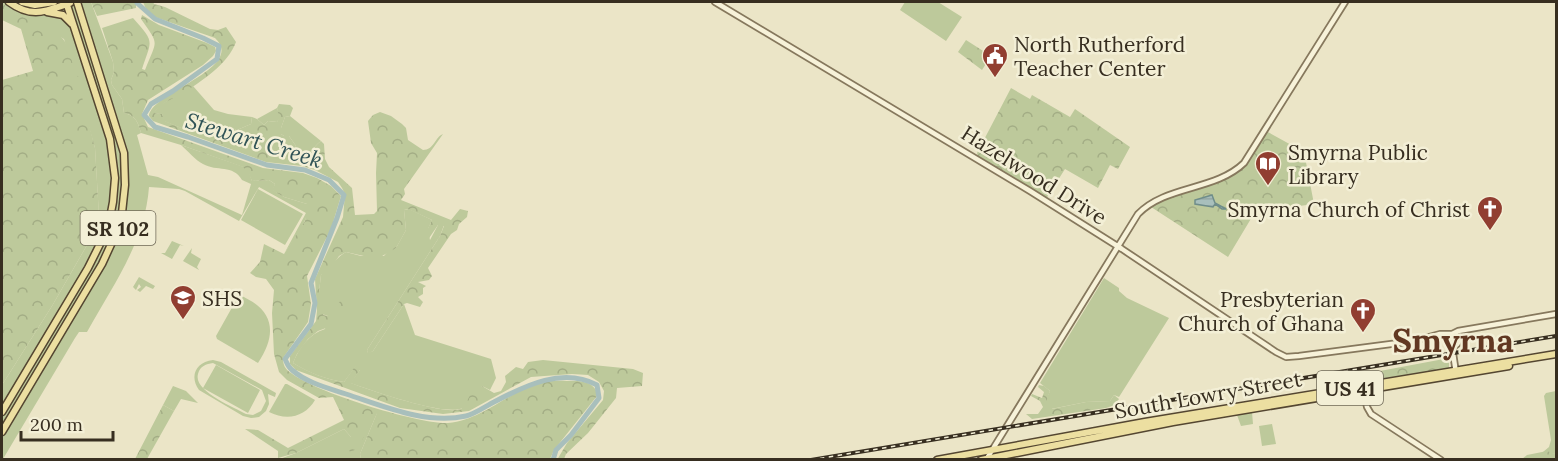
<svg xmlns="http://www.w3.org/2000/svg" width="1558" height="461" font-family="Lora,serif">
	<style>
		.grass { fill: #bdc99b; fill-rule: evenodd }
		.forest { fill: url(#forest-crowns) }
		.water { fill: url(#water-rules); stroke: #6f8d8a; stroke-width: 1.5 }
		.lines { fill: none; stroke-linecap: round; stroke-linejoin: round }
		.river { stroke: #a8bfbc; stroke-width: 5 }
		.minor-casing { stroke: #86785d; stroke-width: 8 }
		.major-casing { stroke: #544631; stroke-width: 9 }
		.minor { stroke: #f7f2d9; stroke-width: 4.5 }
		.major { stroke: #ecdfa1; stroke-width: 6 }
		.rail-casing { stroke: #372e20; stroke-width: 4 }
		.rail { stroke: #f3efd6; stroke-width: 1.5; stroke-dasharray: 4.5; stroke-linecap: butt }
		.labels { text-anchor: middle; dominant-baseline: central; stroke-width: 5; stroke-linejoin: round; paint-order: stroke }
		.shield { fill: #f3efd6; stroke: #6f6857; stroke-width: 1.5 }
		.shield-label { font-size: 20px; font-weight: bold; fill: #372e20 }
		.poi-label { font-size: 21px; fill: #372e20; stroke: #f3efd6; text-anchor: start }
		.street-label { font-size: 21px; fill: #372e20; stroke: #f3efd6 }
		.water-label { font-size: 22px; font-style: italic; fill: #305356; stroke: #f3efd6 }
		.town-label { font-size: 33px; font-weight: bold; fill: #613822; stroke: #f3efd6 }
	</style>
	<defs>
		<pattern id="forest-crowns" width="20" height="18" patternUnits="userSpaceOnUse" patternTransform="scale(1.5)"><rect width="20" height="18" fill="#bdc99b"/><path d="M2 6a3 3 0 1 1 6 0M12 15a3 3 0 1 1 6 0" fill="none" stroke="#a3ad85"/></pattern>
		<pattern id="water-rules" width="6" height="5" patternUnits="userSpaceOnUse" patternTransform="scale(1.5)"><rect width="6" height="5" fill="#a8bfbc"/><path d="M0 2.5h6" fill="none" stroke="#91a4a1"/></pattern>
	</defs>
	<rect width="100%" height="100%" fill="#ebe5c7"/>
	<path class="grass" d="M2,2H91L113,62L114,72L111,80L112,85L122,99L124,113C136,116 138,122 141,133L137,135L148,175L158,177L242,215L251,184L242,180C233,164 217,172 203,164C195,160 188,151 181,145L244,167L249,172L252,181L269,180L275,184L273,190L284,197L307,204C310,222 293,240 284,254L306,213L259,187L239,221L185,191L179,189L149,187C145,242 113,285 87,332H79L75,338L3,459L2,460V385L52,306L106,212L99,216L95,148L64,39L8,10Z
		M905,2H938L962,17L946,41L900,10Z
		M193,86L214,110L228,114L252,117L251,124L237,130L232,128L224,131L216,125C196,137 185,129 164,121L162,114L153,113L160,105Z
		M277,108L280,117L277,122L268,121L264,125L257,119Z
		M290,116L321,141C312,147 310,158 301,164L292,162L296,146L289,136H284L281,134V128L285,117Z
		M258,189L303,214L285,245L241,220Z
		M409,209L432,220L428,229L430,240L438,225H444L440,236L367,350L368,353L373,351L404,304L415,335L491,359L496,378L490,390L482,386L463,408C444,417 372,390 350,383L360,370L356,366L344,382C325,379 309,373 293,363C299,348 309,334 325,329L328,316L322,314L319,292L321,275C330,268 338,256 346,252L361,256H384L389,250L396,248L406,230L404,210Z
		M172,241L184,246L180,245L172,259L161,253H165Z
		M192,248L191,253L201,259L197,267L199,270L183,261Z
		M139,277L155,286L153,289L146,286L140,292L137,290L141,287L139,284L136,290L133,287Z
		M1104,278L1119,288V291L1127,298L1169,318L1119,397L1114,395L1110,401L1086,402L1051,409L1045,402L1050,391L1040,383Z
		M239,295C274,309 278,333 258,363L217,339L216,336Z
		M213,360L221,362L276,393L275,397L268,394L269,404L266,411L259,417L251,418L243,416L199,390C189,376 196,362 213,360ZM213,363L262,390L266,401L261,411L253,415L246,414C234,407 193,391 198,374C200,366 206,364 213,363Z
		M216,365L260,390L248,413L203,388Z
		M285,384H287L315,400C305,417 287,421 269,412Z
		M173,386L186,391L198,403L181,399L174,411L163,405Z
		M1556,391V452L1555,454L1543,452L1549,447L1551,440L1544,396L1546,393Z
		M1252,412L1253,424L1241,426L1237,415Z
		M377,413L360,454L361,459L277,460L296,453L344,429L351,437L356,449L375,414Z
		M1272,424L1276,444L1262,446L1259,426Z"/>
	<path class="forest" d="M2,2C17,22 47,20 63,39C70,47 72,65 76,75L86,82L82,97L95,148L99,215L105,208L106,212L52,306L2,385V80L33,71L21,29L2,20Z
		M91,2H136V8L97,16Z
		M143,2H153L154,4L165,7L210,29L218,30L226,27L236,42C228,64 201,82 181,94C171,100 160,103 154,113L162,114L165,121C185,129 196,137 216,125L224,131L232,128L237,130L251,124L252,117L257,119L264,125L268,121L277,122L279,117L277,108L279,104L290,105L293,108L290,116L285,117L281,128V134L284,136H289L296,146L292,162L301,164C310,158 312,147 321,141L324,144L325,159L329,167L352,188L355,215L374,214L377,211L376,173L377,153L371,143L368,121L373,115L380,112L391,116L402,124L406,128L408,140L423,150C434,150 435,137 443,134L404,189L405,194L401,200L451,220L460,209L468,211L467,217L459,224L457,230L451,234L428,268L432,276L429,280L418,282L426,286L423,288V294L418,297L423,302L420,307L407,303L404,304L373,351L368,354L367,350L440,236L444,226L438,225L423,247L420,245L432,220L408,209L404,210L406,230L400,241L396,248L377,259L346,252L339,256L329,271L321,275L319,292L325,297L327,308L323,315L328,316L342,299H351L353,308L334,325L318,331L308,339L297,354L293,363C310,373 325,379 344,382L356,365L361,362L360,370L351,383C369,390 445,416 461,409C466,406 470,394 473,389L482,386L494,393L501,391L506,382L505,376L516,367L523,369L528,362L543,360L633,369L643,373L642,386L617,388L616,398L588,433L566,454L564,459L557,460L567,443L603,400L604,391L599,382L588,375L572,374L531,377L469,411L443,414L400,408L296,370L290,364V356L316,321L317,310L315,279L343,217L345,194L342,188L338,182L315,170L302,166L266,162L153,121L149,116C151,92 247,68 215,38L155,17L146,9Z
		M142,15L159,25L207,43L215,47L216,51L213,56L203,65L148,100L142,114L148,127L263,168L303,173L317,178L331,186L341,196L331,229L307,276L311,304L308,322L283,358C283,365 285,369 291,373C315,392 417,424 448,423C483,420 507,392 540,383C549,380 559,381 568,381C579,381 589,380 596,390L597,396L554,450L550,459H361L360,454L377,413L357,449L350,452L346,443L351,437L344,429L296,453L278,458V451L245,429L258,430L288,448L344,420L333,397L319,398L287,380L279,372L274,354L272,313L274,290L266,279L256,277L250,273L260,262L264,244L284,254L305,221L307,204L284,197L272,190L275,184L269,180L252,181L248,172L243,167L181,145L141,133C138,122 136,116 124,113L122,99L112,85L111,80L114,72L113,62L102,28L133,18C155,43 152,39 142,69L145,70C157,39 160,46 141,19Z
		M966,40L991,56L982,70L958,52Z
		M1011,88L1030,99L1032,95L1070,117L1075,109L1130,147L1118,169L1110,165L1098,188L1065,169L1046,199L978,157L977,153Z
		M1266,131L1304,152L1314,204L1255,212L1228,257L1148,205L1223,177L1242,166Z
		M1069,354L1088,364L1092,370L1086,375L1079,371L1080,369L1065,359L1064,355Z
		M1449,358V369L1365,384L1364,374Z
		M1039,385L1044,386L1050,391L1046,402L1051,404L1052,409L1086,402L1110,401L1114,395L1119,399L1115,405L1106,408L1032,419L1026,414H1038L1043,407L1040,401L1031,396L1032,394L1042,398L1044,392L1038,387Z
		M163,405L174,411L147,459H135Z
		M1547,451L1555,454L1556,452V459H1522L1527,455Z"/>
	<path class="water" d="M1212,195L1215,203L1226,209H1222L1215,204L1213,207L1195,204V200Z"/>
	<g class="lines">
		<path class="river" d="M138,2L137,3L155,19L203,38L219,46L217,59L173,91L151,104L144,115L155,127L188,137L267,165L305,170L329,180L344,195L337,218L311,283L315,303L311,324L285,359C287,363 288,367 292,370C307,383 328,388 346,394C383,406 426,425 466,416C475,414 486,406 494,402C526,385 563,367 597,385L599,398L571,435L556,450L553,460"/>
		<defs>
			<path id="minor" d="M715,2L1030,191L1122,249L1276,352L1286,357L1299,356L1414,341L1440,334H1451
				M1447 340a6 6 0 1 1 12 0a6 6 0 1 1-12 0Z
				M1452,334L1458,331L1556,314
				M1452,346L1456,373
				M1363,389L1367,407L1371,414L1441,460
				M986,460L1138,214C1166,185 1215,191 1244,163L1345,2"/>
			<path id="major" d="M9,2C32,19 46,11 70,3
				M22,2L35,5L54,2
				M47,12L63,15L72,24
				M2,412L88,268L101,242L110,218L113,202L115,178L110,139L66,2
				M2,432L102,264L119,227L122,213L125,185L124,153L77,2
				M937,460L1145,422L1556,354
				M981,460L1173,422L1509,366"/>
		</defs>
		<use href="#minor" class="minor-casing"/>
		<use href="#major" class="major-casing"/>
		<use href="#minor" class="minor"/>
		<use href="#major" class="major"/>
		<defs>
			<path id="rail" d="M811,460L1556,336"/>
		</defs>
		<use href="#rail" class="rail-casing"/>
		<use href="#rail" class="rail"/>
	</g>
	<defs>
		<symbol id="civic-pin" viewBox="-11 -11 22 30"><path d="M0 17L-7.5 6A9.5 9.5 0 1 1 7.5 6Z" fill="#913e31" stroke="#f3efd6"/><path d="M-.6-6.5H3V-4.5H.6V-3L4-1V1h2V6H-6V1h2V-1L-.6-3ZM-1.2 2.5V6h2.4V2.5Z" fill="#fff"/></symbol>
		<symbol id="library-pin" viewBox="-11 -11 22 30"><path d="M0 17L-7.5 6A9.5 9.5 0 1 1 7.5 6Z" fill="#913e31" stroke="#f3efd6"/><path d="M-6-4Q-3-5.5-.7-3.5V5Q-3 3-6 4ZM6-4Q3-5.5 .7-3.5V5Q3 3 6 4Z" fill="#fff"/></symbol>
		<symbol id="church-pin" viewBox="-11 -11 22 30"><path d="M0 17L-7.5 6A9.5 9.5 0 1 1 7.5 6Z" fill="#913e31" stroke="#f3efd6"/><path d="M-1.2-6h2.4v3.5h3.3v2.4h-3.3V6h-2.4V-.1h-3.3v-2.4h3.3Z" fill="#fff"/></symbol>
		<symbol id="school-pin" viewBox="-11 -11 22 30"><path d="M0 17L-7.5 6A9.5 9.5 0 1 1 7.5 6Z" fill="#913e31" stroke="#f3efd6"/><path d="M0-5L7-2L0 1L-7-2ZM-4 1L0 2.5L4 1V4Q0 6-4 4Z" fill="#fff"/></symbol>
	</defs>
	<g fill-rule="evenodd">
		<use href="#civic-pin" x="980" y="41" width="30" height="40"/>
		<use href="#library-pin" x="1253" y="149" width="30" height="40"/>
		<use href="#church-pin" x="1475" y="194" width="30" height="40"/>
		<use href="#school-pin" x="168" y="283" width="30" height="40"/>
		<use href="#church-pin" x="1348" y="296" width="30" height="40"/>
	</g>
	<g class="labels">
		<g class="shield">
			<rect x="80.5" y="211" width="75" height="34" rx="4.5"/>
			<rect x="1317" y="371" width="66" height="34" rx="4.5"/>
		</g>
		<g class="shield-label">
			<text x="118" y="228">SR 102</text>
			<text x="1350" y="388">US 41</text>
		</g>
		<g class="poi-label">
			<text x="1014" y="44">North Rutherford<tspan x="1014" dy="24">Teacher Center</tspan></text>
			<text x="1288" y="152">Smyrna Public<tspan x="1288" dy="24">Library</tspan></text>
			<text x="1470" y="209" text-anchor="end">Smyrna Church of Christ</text>
			<text x="202" y="298">SHS</text>
			<text x="1344" y="299" text-anchor="end">Presbyterian<tspan x="1344" dy="24">Church of Ghana</tspan></text>
		</g>
		<g class="street-label">
			<text transform="translate(1034 175) rotate(32)">Hazelwood Drive</text>
			<text transform="translate(1208 395) rotate(-10)">South Lowry Street</text>
		</g>
		<g class="water-label">
			<text transform="translate(254 140) rotate(17)">Stewart Creek</text>
		</g>
		<g class="town-label">
			<text x="1453" y="340">Smyrna</text>
		</g>
	</g>
	<rect width="1558" height="461" fill="none" stroke="#372e20" stroke-width="6"/>
	<path d="M21 431v9h92v-9" fill="none" stroke="#372e20" stroke-width="3"/>
	<text x="30" y="431" font-size="18" fill="#372e20" stroke="#f3efd6" stroke-width="4.5" paint-order="stroke">200 m</text>
</svg>
